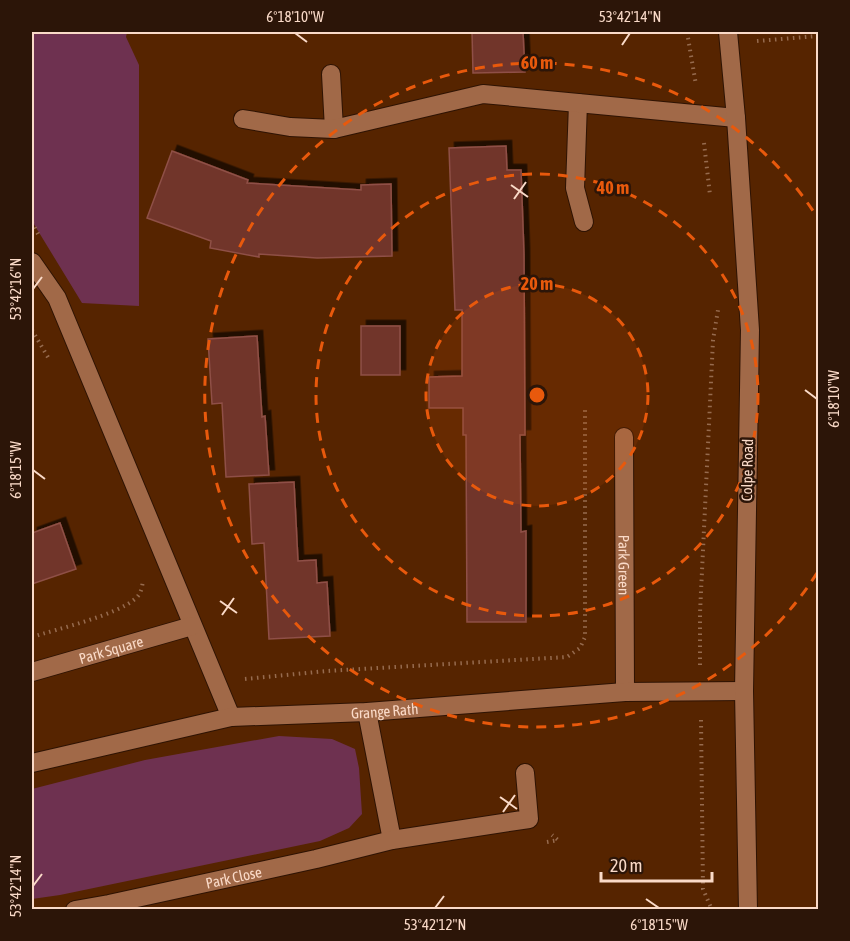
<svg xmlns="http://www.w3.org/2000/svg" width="850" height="941" font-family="'Asap Condensed',sans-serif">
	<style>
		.green { fill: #6e3150 }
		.building { fill: #71352c; stroke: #8f5046; stroke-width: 1.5; filter: url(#shadow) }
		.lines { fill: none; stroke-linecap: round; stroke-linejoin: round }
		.street-casing { stroke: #2e1303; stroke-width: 20 }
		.secondary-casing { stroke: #2e1303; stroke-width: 20 }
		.path { stroke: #966b4e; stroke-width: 4; stroke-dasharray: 1.5 4.5; stroke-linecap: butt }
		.street { stroke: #a16948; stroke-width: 18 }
		.secondary { stroke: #a16948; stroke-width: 18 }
		.ticks { fill: none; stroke: #fadac8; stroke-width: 2 }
		.ring { fill: none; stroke: #e8590c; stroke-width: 3; stroke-dasharray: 10 8 }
		.labels { text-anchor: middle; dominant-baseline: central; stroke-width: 5; stroke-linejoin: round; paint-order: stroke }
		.street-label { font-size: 15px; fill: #fadac8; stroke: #2c1508 }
		.centre { fill: #e8590c; stroke: #2c1508; stroke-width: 3 }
		.ring-label { font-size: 18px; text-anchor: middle; font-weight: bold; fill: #e8590c; stroke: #2c1508; stroke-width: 5; stroke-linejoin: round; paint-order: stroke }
		.neatline { fill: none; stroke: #fadac8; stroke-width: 2 }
		.ticks-label { font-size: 15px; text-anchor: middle; fill: #fadac8 }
	</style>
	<defs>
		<filter id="shadow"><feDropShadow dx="5.5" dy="-5.5" stdDeviation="0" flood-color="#0009"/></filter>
	</defs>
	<rect width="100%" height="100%" fill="#562400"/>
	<path class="green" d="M32,32H127L126,37L139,65V306L82,303L32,221Z
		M279,736L332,739L355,749L359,768L362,814L349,828L320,841L60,895L32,899V789L145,760Z"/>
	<path class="building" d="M472,32H523L525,72L473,73Z
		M506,146L507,170H521L524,254L525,435H520L521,532L526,531V622H467L466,435H463V408H429V377L462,376V310H455L449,148Z
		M172,151L248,180L247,183L361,190V185L391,184L392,256L317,258L259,254V257L210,248L211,241L147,218Z
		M361,326H400V375H361Z
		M257,336L262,417L265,416L269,475L226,477L222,403L212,404L208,339Z
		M294,482L298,561L316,560L317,583L327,582L330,636L269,639L264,543L252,544L249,484Z
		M60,523L76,569L32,584V533Z"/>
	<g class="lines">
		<defs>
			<g id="street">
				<path d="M331,74L334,129"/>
				<path d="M578,103L575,188L584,222"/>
				<path d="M243,119L290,127L334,129L483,94L736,118"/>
				<path d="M32,262L57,298L231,717"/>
				<path id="s1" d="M624,437L625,692"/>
				<path id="s2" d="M32,672L192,626"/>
				<path d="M367,712L392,840"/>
				<path id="s3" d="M32,763L231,717L367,712L625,692L744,691"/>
				<path id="s4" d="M75,910L109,904L316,859L392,840L529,819L525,773"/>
			</g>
			<path id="secondary" d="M728,32L736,118L750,330L744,691L748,910"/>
		</defs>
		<use href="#street" class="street-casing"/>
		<use href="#secondary" class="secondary-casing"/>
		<path class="path" d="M687,32L696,85
			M757,41L818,36
			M704,143L710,195
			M32,222L38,234
			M32,330L49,359
			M32,637C57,629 118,615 136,598C141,594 142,587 143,581
			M700,665V613L713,340L718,310
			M245,679L327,671L567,657L580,648L585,637V406
			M701,720L703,889L712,910
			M547,842L558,840L552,835"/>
		<use href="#street" class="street"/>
		<use href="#secondary" class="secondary"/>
	</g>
	<path class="ticks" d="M295,33L307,42M622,45L630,33M511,185L528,197M514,199L526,182M33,289L42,277M805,390L817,399M33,470L45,479M220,601L237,613M222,615L234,598M500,797L517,809M503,812L515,795M33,886L42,874M646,899L659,908M435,908L444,896"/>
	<circle cx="537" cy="395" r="111" fill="#e8590c" fill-opacity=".12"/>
	<g class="ring">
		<circle cx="537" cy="395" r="111"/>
		<circle cx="537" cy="395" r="221"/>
		<path d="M817 573A332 332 0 1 1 817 217"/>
	</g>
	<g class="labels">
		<g class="street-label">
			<text transform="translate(747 470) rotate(-89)">Colpe Road</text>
			<text stroke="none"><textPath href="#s1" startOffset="128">Park Green</textPath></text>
			<text stroke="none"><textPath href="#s2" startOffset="82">Park Square</textPath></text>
			<text stroke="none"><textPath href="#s3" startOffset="358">Grange Rath</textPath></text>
			<text stroke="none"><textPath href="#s4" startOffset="162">Park Close</textPath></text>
		</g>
	</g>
	<circle cx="537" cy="395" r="9" class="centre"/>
	<g class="ring-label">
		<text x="537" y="69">60 m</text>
		<text x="613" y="194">40 m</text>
		<text x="537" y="290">20 m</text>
	</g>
	<rect width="850" height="941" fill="none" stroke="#2c1508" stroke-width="66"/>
	<path d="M601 872v9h111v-9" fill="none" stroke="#fadac8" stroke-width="3"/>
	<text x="610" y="872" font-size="18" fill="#fadac8" stroke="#2c1508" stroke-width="4.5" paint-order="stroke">20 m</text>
	<rect x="33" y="33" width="784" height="875" class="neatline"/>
	<g class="ticks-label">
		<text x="295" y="22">6°18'10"W</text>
		<text x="630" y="22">53°42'14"N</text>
		<text transform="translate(16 289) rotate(-90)" y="5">53°42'16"N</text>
		<text transform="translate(834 399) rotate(-90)" y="5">6°18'10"W</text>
		<text transform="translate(16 470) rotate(-90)" y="5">6°18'15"W</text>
		<text transform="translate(16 886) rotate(-90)" y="5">53°42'14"N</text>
		<text x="435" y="930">53°42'12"N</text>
		<text x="659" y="930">6°18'15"W</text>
	</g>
</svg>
